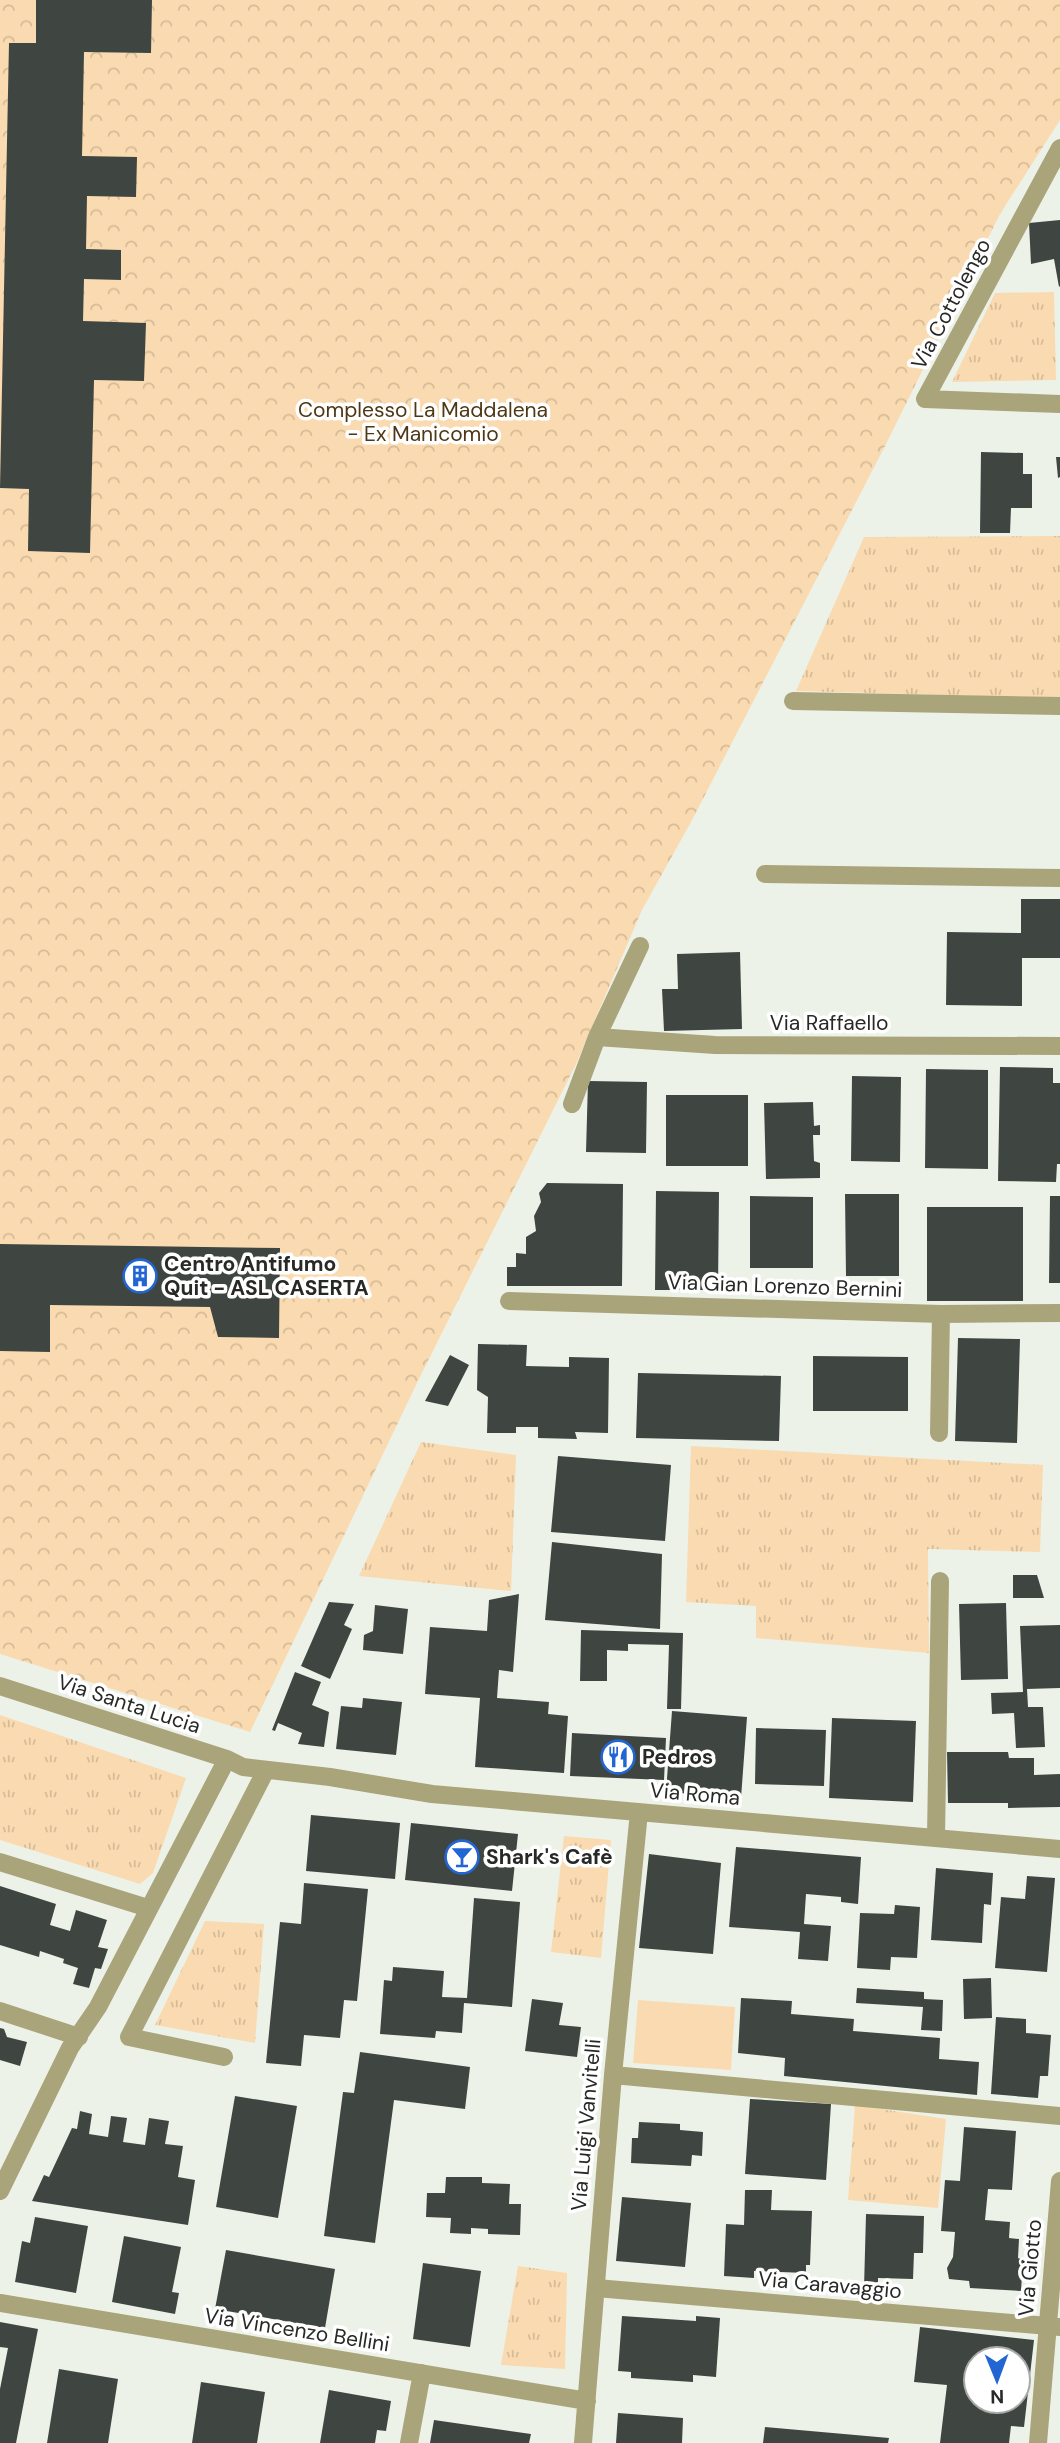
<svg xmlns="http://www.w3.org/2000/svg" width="1060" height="2443" font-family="'DM Sans',sans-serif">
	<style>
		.grass { fill: url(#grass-tufts) }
		.park { fill: url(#park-crowns) }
		.pitch { fill: #fadab0 }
		.building { fill: #3f4641; fill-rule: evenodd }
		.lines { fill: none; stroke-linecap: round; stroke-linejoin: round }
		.minor { stroke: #aaa47b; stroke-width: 18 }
		.labels { text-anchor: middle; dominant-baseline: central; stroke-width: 7; stroke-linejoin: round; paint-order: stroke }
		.street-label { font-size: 21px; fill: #272926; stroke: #fff }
		.park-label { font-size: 21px; fill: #4e3715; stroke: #fff }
		.poi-label { font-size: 21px; font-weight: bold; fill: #272926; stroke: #fff; text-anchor: start }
	</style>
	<defs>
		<pattern id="grass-tufts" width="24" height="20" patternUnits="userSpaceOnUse" patternTransform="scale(1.75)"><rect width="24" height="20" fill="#fadab0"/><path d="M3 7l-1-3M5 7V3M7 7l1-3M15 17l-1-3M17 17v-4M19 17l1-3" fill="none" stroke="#d6bb97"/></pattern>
		<pattern id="park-crowns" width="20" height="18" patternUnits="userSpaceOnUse" patternTransform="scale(1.75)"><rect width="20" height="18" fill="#fadab0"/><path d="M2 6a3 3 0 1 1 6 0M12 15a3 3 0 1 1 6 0" fill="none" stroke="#d6bb97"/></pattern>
	</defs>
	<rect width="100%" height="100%" fill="#edf2e9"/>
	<path class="grass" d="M1054,292L1056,380L952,382L995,293Z
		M1060,536V698L796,691L864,537Z
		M421,1442L516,1455L511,1591L359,1576Z
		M691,1446L1043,1465L1040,1552L928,1549L929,1653L756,1638V1606L686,1602Z
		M0,1715L186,1778L153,1873L140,1884L0,1840Z
		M564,1836L611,1840L601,1958L551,1952Z
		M205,1921L264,1924L255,2043L155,2025Z
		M855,2105L946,2119L938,2208L848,2200Z
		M518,2266L567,2273L565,2369L501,2365Z"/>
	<path class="park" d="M0,0H1060V120L1000,214L885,446L691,822L642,910L576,1064L417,1383L250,1732L0,1654Z"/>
	<path class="pitch" d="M638,2000L735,2007L731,2070L633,2063Z"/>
	<path class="building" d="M36,0H152L151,53L84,52L82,156L137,157L136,197L87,196L86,249L121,250V280L84,279L83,321L146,323L144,381L94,380L90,553L28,551L29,489L0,488L9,43H36Z
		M1060,220V286L1059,287L1054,259L1031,264L1029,223Z
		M981,452L1023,453V474H1032V508H1011L1010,533H980Z
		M1056,457H1060V477L1058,478Z
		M1021,899H1060V958H1022V1006L946,1005L947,932L1021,933Z
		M740,952L742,1029L664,1031L662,989H678L677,954Z
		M1000,1067L1053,1068V1083H1060V1164H1057L1056,1182L998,1181Z
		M926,1069L988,1070V1169L925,1168Z
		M852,1076L901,1077L900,1162L851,1161Z
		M588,1081L647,1082L646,1153L586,1152Z
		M666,1095H748V1166H666Z
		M813,1102L814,1126L820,1125V1135H813L814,1161L820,1163V1178L766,1179L764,1103Z
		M547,1183L623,1184L622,1286H507V1267H516V1253L526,1254V1237L536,1231L534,1216L541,1202L539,1193Z
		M656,1191L719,1192L718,1290H655Z
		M845,1194H899V1276H846Z
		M750,1196L813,1197V1268H750Z
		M1050,1196H1060V1283H1049Z
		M927,1207H1023V1301H927Z
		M0,1244L280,1248L279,1338L218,1337L210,1307L50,1305V1352L0,1351Z
		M958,1338L1020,1339L1017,1443L955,1441Z
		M478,1344L527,1345L526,1366L569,1367V1357L609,1358L608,1433L575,1432L577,1439L538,1438V1427H516V1433H487L488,1397L477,1390Z
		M450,1355L469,1365L448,1406L425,1401Z
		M813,1356L908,1357V1411H813Z
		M638,1373L781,1376L779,1441L636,1438Z
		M558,1456L671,1465L665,1541L551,1532Z
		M552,1542L662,1554L660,1629L545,1620Z
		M1013,1575H1037L1044,1598H1013Z
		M519,1594L513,1672L499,1670L497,1698L549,1702L548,1714L568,1716L564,1773L475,1767L480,1698L425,1694L430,1627L487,1631L489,1600Z
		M329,1602L354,1604L344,1625L352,1629L330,1679L301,1666Z
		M1006,1603L1008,1679L961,1680L959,1604Z
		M375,1605L408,1609L403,1654L363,1650L364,1635L373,1631Z
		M1060,1625V1688L1027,1689L1028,1707H1043L1045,1747L1016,1748L1014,1713L992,1714L991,1693L1023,1692L1020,1626Z
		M581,1630L683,1633L681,1709H667L669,1645L628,1644V1651L607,1650V1681H580Z
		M295,1672L321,1682L312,1705L329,1712L324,1747L298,1744L302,1733L278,1723L275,1731L272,1730Z
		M363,1698L402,1702L396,1755L336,1749L341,1706L362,1708Z
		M672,1711L747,1717L741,1798L666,1792Z
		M832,1718L916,1721L913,1802L829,1798Z
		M756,1728L826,1730L824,1786L755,1784Z
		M572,1733L666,1738L664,1780L570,1776Z
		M947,1752H1008L1009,1758H1034V1775L1060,1774V1807L1008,1808V1803H948Z
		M311,1815L400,1823L395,1879L306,1871Z
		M411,1823L518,1834L512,1891L405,1880Z
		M736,1847L861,1857L858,1904L841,1902V1897L806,1894L804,1924L831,1926L828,1961L798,1959L800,1932L729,1927Z
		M649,1854L721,1863L713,1954L639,1948Z
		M936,1868L993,1873L991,1905L984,1904L982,1943L931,1940Z
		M1027,1876L1055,1878L1047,1972L995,1968L1001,1897L1025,1899Z
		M304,1883L368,1889L357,2001L344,2000L340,2038L304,2035L301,2066L266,2063L280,1922L301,1924Z
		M0,1886L56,1904L50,1925L70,1931L76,1910L107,1920L98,1947L108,1949L101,1969L95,1968L89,1988L73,1984L78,1968L63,1963L64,1959L40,1951L39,1957L0,1945Z
		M474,1898L520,1902L512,2007L464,2003L462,2033L436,2031L435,2038L380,2034L384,1980L392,1981L393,1967L444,1971L442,1997L467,1998Z
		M895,1905L920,1907L917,1958L891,1957L890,1970L857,1968L860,1913L894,1914Z
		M991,1978L992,2018L964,2019L963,1979Z
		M857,1988L924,1992V1999L943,2000L942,2031L921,2030L923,2007L856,2003Z
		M741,1998L792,2001L791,2014L854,2019L853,2031L940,2038L939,2059L979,2062L977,2095L784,2076L785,2058L738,2053Z
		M532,1999L563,2003L559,2025L581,2027L577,2057L525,2051Z
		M996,2017L1026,2019V2033L1051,2035L1048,2076H1040L1038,2098L991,2094Z
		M0,2028L4,2029L7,2037L27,2042L20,2066L0,2060Z
		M360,2052L470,2067L465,2109L394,2100L375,2243L324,2236L343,2092L354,2093Z
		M235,2096L297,2106L278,2218L216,2207Z
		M750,2099L831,2104L826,2180L745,2174Z
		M80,2111L92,2114L89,2134L108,2137L111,2116L127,2118L123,2142L145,2145L149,2118L169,2121L165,2144L183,2146L178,2177L195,2180L188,2225L32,2201L44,2175L49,2177L72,2128L77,2129Z
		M639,2122L680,2124V2130L703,2132L702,2156L692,2155L691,2166L631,2163L632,2138H638Z
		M964,2127L1016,2131L1012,2190L988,2189L985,2220L1010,2222L1009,2238L1019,2239L1018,2258L1023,2260L1021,2291L970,2288L969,2281L949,2279L947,2268L953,2257L955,2232L941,2231L945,2180L960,2181Z
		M446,2177H482V2183L510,2184L509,2204H521L520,2235L488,2234V2229L471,2228V2234L450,2233L451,2218L426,2217L427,2193H445Z
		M745,2190H772L771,2210L812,2211L810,2265H806V2273L754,2271V2278L724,2276L726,2224L744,2225Z
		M622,2197L691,2203L685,2267L616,2261Z
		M866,2214L924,2216L923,2253H914L913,2279L878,2278V2289L864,2288Z
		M35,2217L88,2226L76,2293L15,2282L22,2241L30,2243Z
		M124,2236L181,2247L172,2292L179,2293L175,2314L112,2302Z
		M226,2250L335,2269L325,2328L215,2309Z
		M423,2263L481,2271L470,2347L413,2339Z
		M622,2316L696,2321V2316L720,2318L716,2377L693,2375V2382L631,2378V2372L618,2371Z
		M0,2322L38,2329L16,2443H0V2389L8,2348L0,2347Z
		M920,2327L1034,2340L1024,2427L1011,2426L1009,2443H940L947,2385L914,2382ZM976,2359H1018V2401H976Z
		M59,2369L118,2379L108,2443H47Z
		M201,2382L265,2392L257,2443H192Z
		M329,2390L391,2401L386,2431L377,2430L375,2443H320Z
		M618,2413L683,2418L682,2443H616Z
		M434,2420L531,2434L529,2443H430Z
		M765,2427L889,2438L888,2443H763Z"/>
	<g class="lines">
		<path class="minor" d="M1060,148L925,399L1060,404
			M793,701L1060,706
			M765,874L1060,878
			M597,1037L715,1045L1060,1046
			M572,1104L597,1037L640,946
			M509,1301L941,1314L1060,1313
			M939,1433L941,1314
			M0,1686L227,1759L243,1767L330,1777L432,1794L1060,1849
			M936,1838L940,1581
			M0,1862L148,1908
			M0,2011L79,2037
			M224,2057L129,2037L266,1770
			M613,2075L1060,2116
			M0,2191L70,2048L98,2007L227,1759
			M596,2288L1060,2327
			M0,2303L587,2401
			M409,2443L422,2373
			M583,2443L613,2075L639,1812
			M1038,2443L1060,2181"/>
	</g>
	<defs>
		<symbol id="building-ring" viewBox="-11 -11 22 22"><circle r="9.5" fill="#fff" stroke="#2166d2" stroke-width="1.5"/><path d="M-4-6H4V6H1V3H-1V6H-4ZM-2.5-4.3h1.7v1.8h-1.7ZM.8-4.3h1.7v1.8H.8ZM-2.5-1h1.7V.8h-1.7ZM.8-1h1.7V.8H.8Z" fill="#2166d2"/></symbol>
		<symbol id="restaurant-ring" viewBox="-11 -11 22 22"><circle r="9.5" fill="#fff" stroke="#2166d2" stroke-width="1.5"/><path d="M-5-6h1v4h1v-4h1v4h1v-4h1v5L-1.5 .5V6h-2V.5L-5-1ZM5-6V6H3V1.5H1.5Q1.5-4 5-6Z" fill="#2166d2"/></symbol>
		<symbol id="bar-ring" viewBox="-11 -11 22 22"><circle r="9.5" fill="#fff" stroke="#2166d2" stroke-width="1.5"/><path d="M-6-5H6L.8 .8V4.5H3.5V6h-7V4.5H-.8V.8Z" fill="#2166d2"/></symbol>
	</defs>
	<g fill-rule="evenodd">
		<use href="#building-ring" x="121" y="1257" width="38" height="38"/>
		<use href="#restaurant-ring" x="599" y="1738" width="38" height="38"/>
		<use href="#bar-ring" x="443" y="1838" width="38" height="38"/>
	</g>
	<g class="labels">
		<g class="street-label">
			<text transform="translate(951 304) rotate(-62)">Via Cottolengo</text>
			<text x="829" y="1023">Via Raffaello</text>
			<text transform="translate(785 1286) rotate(2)">Via Gian Lorenzo Bernini</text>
			<text transform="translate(129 1704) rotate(18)">Via Santa Lucia</text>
			<text transform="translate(695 1794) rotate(5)">Via Roma</text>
			<text transform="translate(586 2125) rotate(-85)">Via Luigi Vanvitelli</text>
			<text transform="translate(1030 2268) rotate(-85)">Via Giotto</text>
			<text transform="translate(830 2285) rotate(5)">Via Caravaggio</text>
			<text transform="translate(297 2330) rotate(9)">Via Vincenzo Bellini</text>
		</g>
		<g class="park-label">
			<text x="423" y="410">Complesso La Maddalena<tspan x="423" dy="24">- Ex Manicomio</tspan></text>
		</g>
		<g class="poi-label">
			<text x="164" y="1264">Centro Antifumo<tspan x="164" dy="24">Quit - ASL CASERTA</tspan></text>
			<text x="642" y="1757">Pedros</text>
			<text x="486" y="1857">Shark's Cafè</text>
		</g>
	</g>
	<g transform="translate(997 2380) rotate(179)"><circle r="33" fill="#ffffff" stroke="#a9a9a8" stroke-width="2"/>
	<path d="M0-5L12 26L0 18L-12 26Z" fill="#2166d2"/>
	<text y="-10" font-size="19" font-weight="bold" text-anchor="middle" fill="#272926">N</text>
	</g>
</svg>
